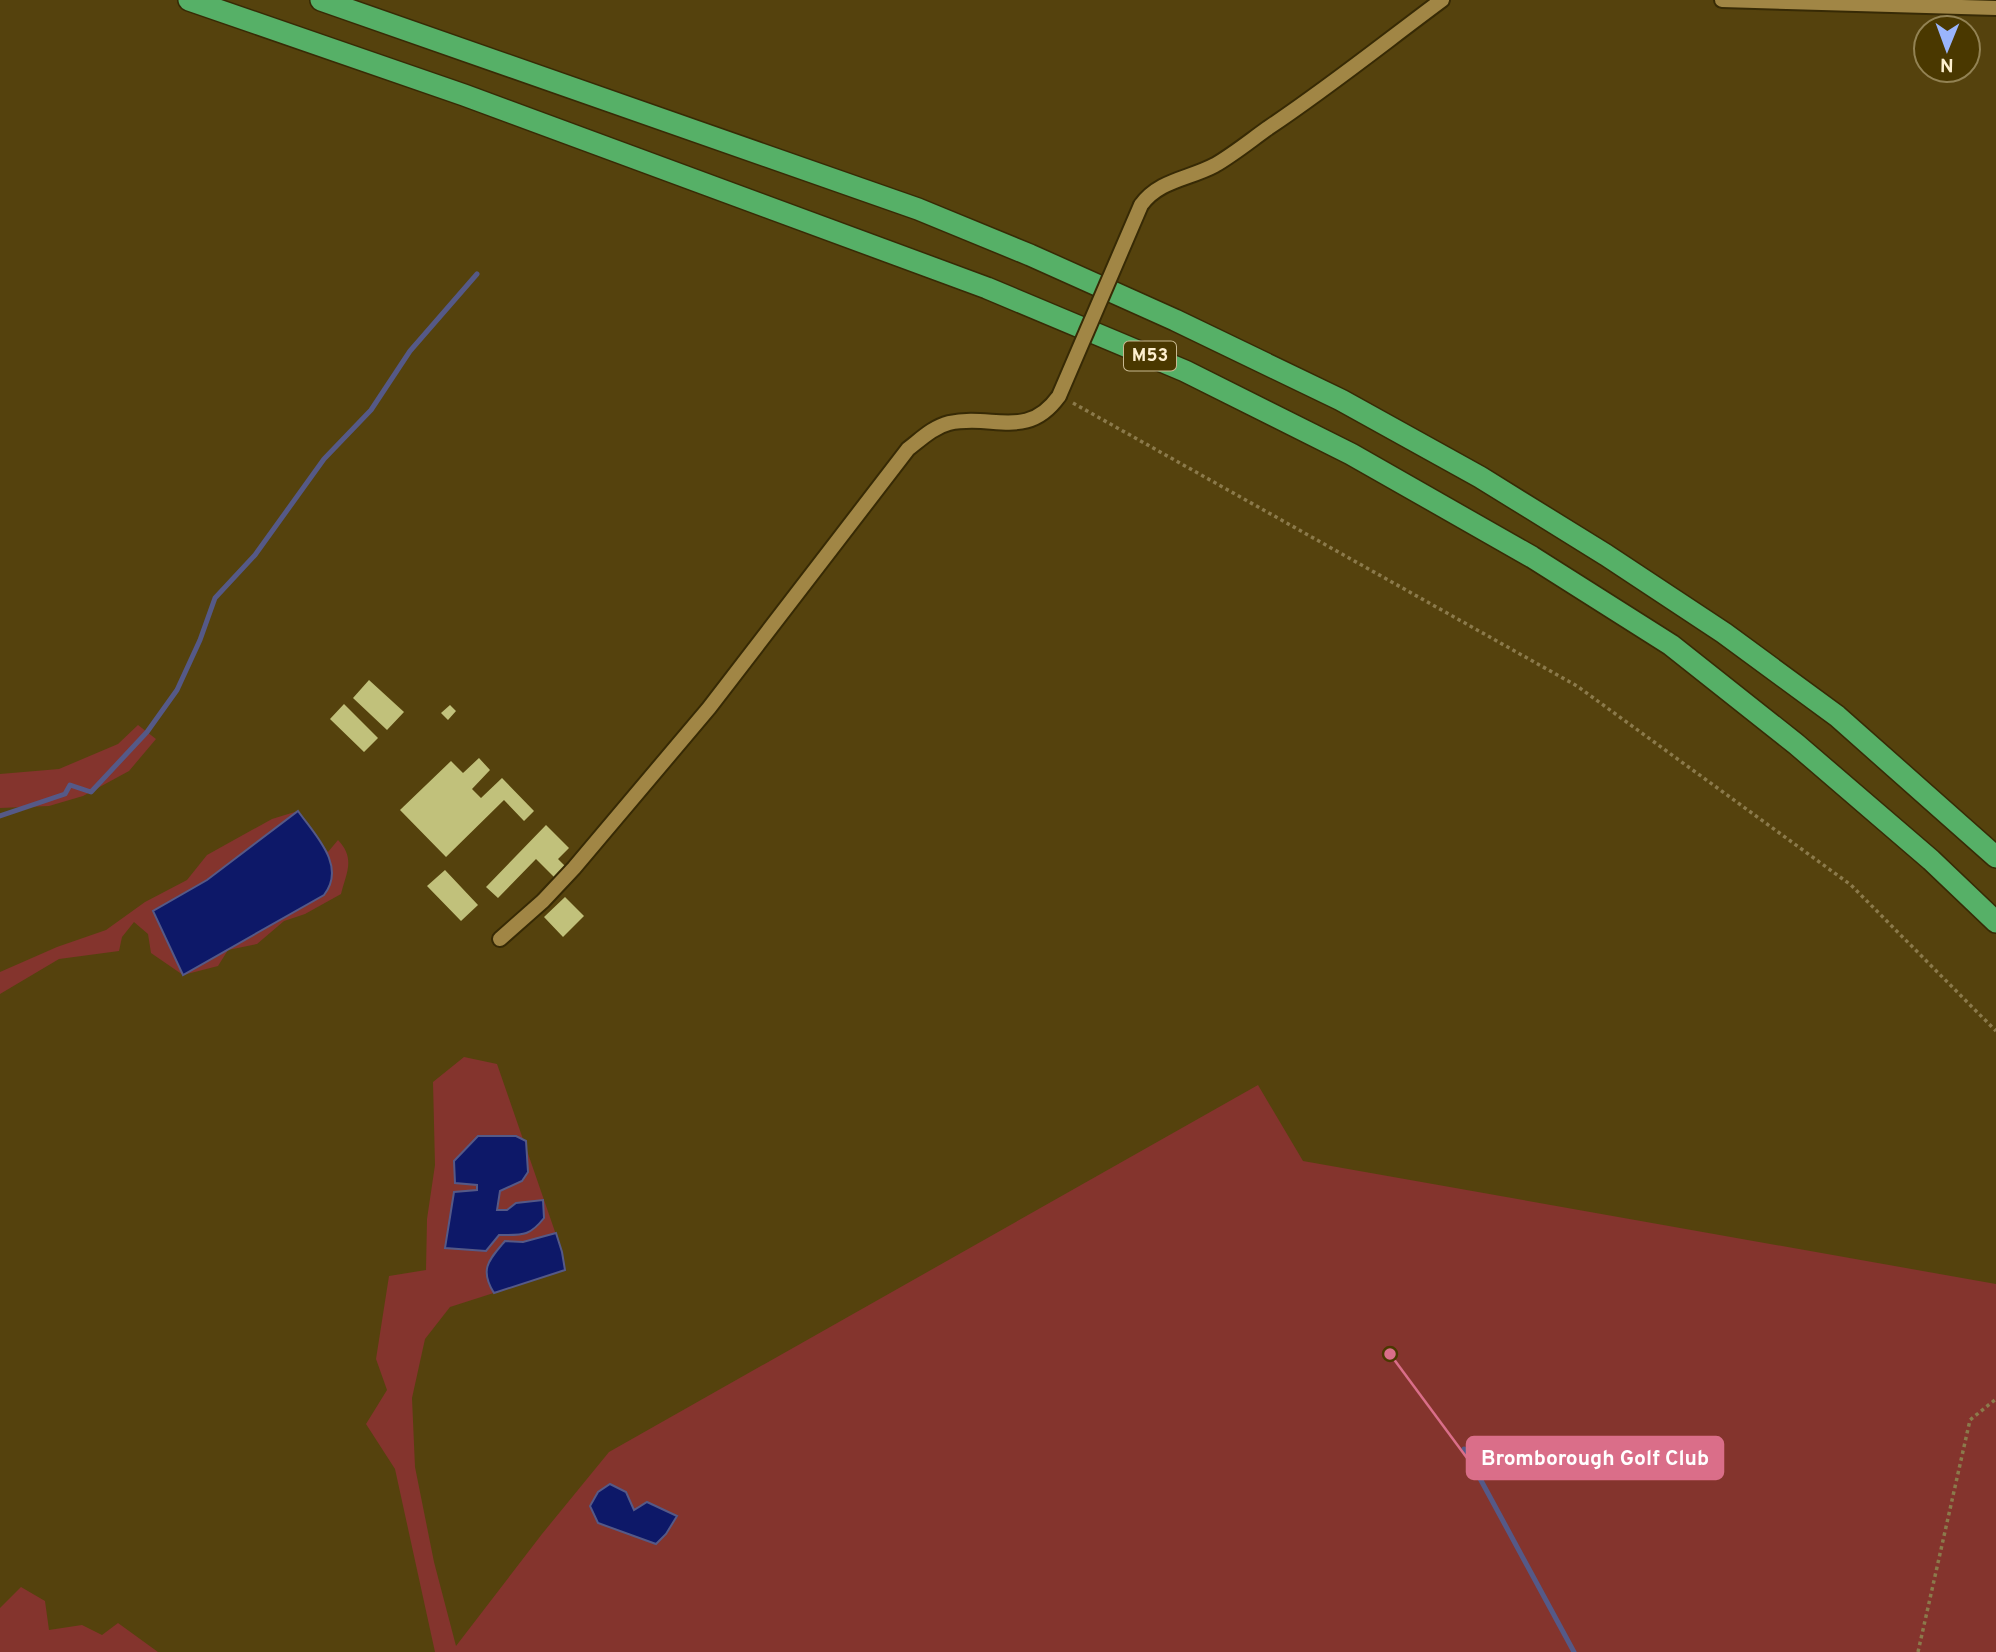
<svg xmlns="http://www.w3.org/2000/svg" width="1996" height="1652" font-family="Overpass,sans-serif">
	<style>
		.green { fill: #84342d }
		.water { fill: #0d1868; stroke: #555987; stroke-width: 2 }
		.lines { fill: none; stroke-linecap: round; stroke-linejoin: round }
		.stream { stroke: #555987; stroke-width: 5 }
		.building { fill: #c1c17b }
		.street-casing { stroke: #372a05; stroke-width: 18 }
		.highway-casing { stroke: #372a05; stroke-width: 24 }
		.path { stroke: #8b7a4b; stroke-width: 3.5; stroke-dasharray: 3.5 3.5; stroke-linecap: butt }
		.street { stroke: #a18645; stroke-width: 14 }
		.highway { stroke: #56b067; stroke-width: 21 }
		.street-bridge-casing { stroke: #372a05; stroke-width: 18; stroke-linecap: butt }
		.street-bridge { stroke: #a18645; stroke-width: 14 }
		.labels { text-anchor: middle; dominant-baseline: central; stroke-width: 7; stroke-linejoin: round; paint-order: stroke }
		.shield { fill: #4a3800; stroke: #c8b991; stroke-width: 2 }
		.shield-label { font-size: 18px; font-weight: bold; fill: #fef0cf }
		.leader { fill: none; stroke: #da6e89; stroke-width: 2.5 }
		.callout-dot { fill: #da6e89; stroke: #4a3800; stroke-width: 2.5 }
		.callout { fill: #da6e89; stroke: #da6e89; stroke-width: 2.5 }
		.callout-label { font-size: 21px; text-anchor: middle; font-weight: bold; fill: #fff }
	</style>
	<rect width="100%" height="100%" fill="#55420d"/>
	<path class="green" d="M138,725L156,739L129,771L83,796L49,806L0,808V774L59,769L118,744Z
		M298,811L328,852L338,840C356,859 346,873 341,894L305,914L284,921L257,944L228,950L218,966L183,975L151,953L148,934L134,922L122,937L119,951L59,959L0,994V972L57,947L106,930L145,902L187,880L207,855L272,819Z
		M464,1057L497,1064L562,1252L565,1270L450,1307L425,1339L412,1398L415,1467L434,1562L456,1646L542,1534L609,1452L1258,1085L1303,1161L1996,1284V1652H435L395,1469L366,1424L387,1390L376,1359L389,1276L426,1270L427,1219L435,1165L433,1082Z
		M21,1587L45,1601L49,1630L82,1625L102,1635L118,1623L158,1652H0V1608Z"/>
	<path class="water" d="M298,811C315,835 347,866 324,895L183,975L153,911L207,880Z
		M478,1136H516L526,1141L528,1172L522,1181L500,1191L497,1210H507L516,1203L543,1200L544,1218C529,1237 522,1235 499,1235L486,1251L445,1248L454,1192L477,1190V1185L455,1183L454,1161Z
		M556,1233L562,1252L565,1270L494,1293C479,1269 489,1260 505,1241L523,1242Z
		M610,1484L626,1492L634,1510L647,1502L677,1516L666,1534L656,1544L598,1523L590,1506L598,1492Z"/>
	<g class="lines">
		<path class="stream" d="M0,816L65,794L70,785L91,792L147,732L177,690L200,640L215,598L255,555L324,459L371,410L410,351L477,274
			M1464,1449L1574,1652"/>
	</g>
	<path class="building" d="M369,680L404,712L387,730L353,698Z
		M344,704L378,738L364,752L330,719Z
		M450,705L456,711L448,720L441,713Z
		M479,758L490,770L472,789L481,798L502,778L534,811L524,821L504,800L446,857L400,810L451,761L463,773Z
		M546,825L569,848L558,859L569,870L558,881L536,859L498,898L486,887Z
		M445,870L478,905L461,921L427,886Z
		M565,897L584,916L563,937L544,917Z"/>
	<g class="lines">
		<defs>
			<path id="street" d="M1722,0L1996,8
				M1141,205C1159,180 1189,179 1215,165C1234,154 1251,140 1268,128C1328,88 1384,43 1442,0
				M500,939L543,901L574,868L709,708L908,449C921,439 933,427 949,423C992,413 1027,441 1059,396"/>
			<path id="highway" d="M189,0L464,95L987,288L1185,371L1351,454L1532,557L1671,645L1796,744L1931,860L1996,922
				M321,0L918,209L1030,255L1175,320L1341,400L1480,477L1606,555L1724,633L1837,716L1996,857"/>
		</defs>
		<use href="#street" class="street-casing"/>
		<use href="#highway" class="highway-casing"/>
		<path class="path" d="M1073,403L1577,686L1851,885L1996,1031
			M1918,1652L1970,1420L1996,1399"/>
		<use href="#street" class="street"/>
		<use href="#highway" class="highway"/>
		<defs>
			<path id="street-bridge" d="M1059,396L1141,205"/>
		</defs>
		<use href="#street-bridge" class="street-bridge-casing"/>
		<use href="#street-bridge" class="street-bridge"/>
	</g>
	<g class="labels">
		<rect class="shield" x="1124" y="341.5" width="52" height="29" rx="5"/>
		<g class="shield-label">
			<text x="1150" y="356">M53</text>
		</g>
	</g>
	<path class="leader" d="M1390 1354L1467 1458"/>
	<circle class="callout-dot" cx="1390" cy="1354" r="7"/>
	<rect class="callout" x="1467" y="1437" width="256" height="42" rx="7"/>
	<g class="callout-label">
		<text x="1595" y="1465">Bromborough Golf Club</text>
	</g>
	<g transform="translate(1947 49) rotate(181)"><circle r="33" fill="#4a3800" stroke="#928253" stroke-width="2"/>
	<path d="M0-5L12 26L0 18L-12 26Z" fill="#9ab5fd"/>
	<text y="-10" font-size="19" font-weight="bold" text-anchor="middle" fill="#fef0cf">N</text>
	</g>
</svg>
